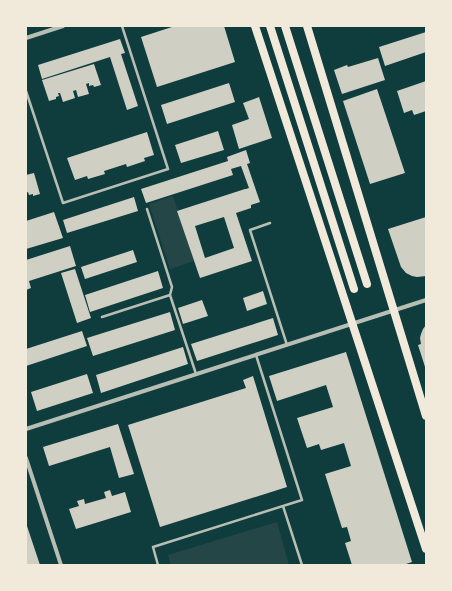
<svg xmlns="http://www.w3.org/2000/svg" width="452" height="591" font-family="Raleway,sans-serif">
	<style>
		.green { fill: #244646 }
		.building { fill: #cfcfc3; fill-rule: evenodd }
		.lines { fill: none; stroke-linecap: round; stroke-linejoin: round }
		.service { stroke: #b8beb3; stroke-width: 2.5 }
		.minor { stroke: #b8beb3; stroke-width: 4 }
		.secondary { stroke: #f1e9da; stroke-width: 8 }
	</style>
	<rect width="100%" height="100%" fill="#0f3d3e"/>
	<path class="green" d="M173,196L194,261L170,269L149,204Z
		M277,522L289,565H171L168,555Z"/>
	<path class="building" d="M175,26H224L235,62L157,87L141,37Z
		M426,32V52L385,66L379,47Z
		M120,39L125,53L121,54L138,106L127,110L110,57L42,79L38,65Z
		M378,58L385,80L342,94L334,70L347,65L348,67Z
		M94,64L101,85L94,87L93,85L89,86V83L86,84L89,94L78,97L76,90L73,91L75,98L63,102L60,93H58L59,96L56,97V99L49,101L42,80Z
		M426,81V111L414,115L412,110L404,113L397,91Z
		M229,83L235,102L167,124L161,105Z
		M377,89L405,173L370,184L343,101Z
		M259,97L272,138L239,149L232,125L249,119L243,103Z
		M218,131L224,150L181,163L175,145Z
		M147,132L154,155L144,158L145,161L127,167L126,164L104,171L105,174L88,179L87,176L75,180L67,158Z
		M246,150L250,163L247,164L260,202L251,205V208L236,213L252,261L200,278L177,211L245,189H246L249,188L241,166L231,169L233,175L146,203L141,189L228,161L227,157ZM224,217L234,248L205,258L195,226Z
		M34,173L40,194L33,196V194L29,195L28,192L26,193V175Z
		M134,197L138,211L67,233L63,220Z
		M54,212L63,238L26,249V221Z
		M426,217V276L417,277L412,276L406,273L401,267L388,229Z
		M70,246L76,266L29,281L31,288L26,290V260Z
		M133,250L137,262L85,279L81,267Z
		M75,269L91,318L77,323L61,273Z
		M158,271L163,288L90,312L85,295Z
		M263,291L267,304L247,311L243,298Z
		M202,300L208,316L183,324L178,308Z
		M170,312L175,330L93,356L87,338Z
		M273,318L278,335L197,361L191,344Z
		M426,325V370L418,345L421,344L420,338L421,334L423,329Z
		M82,331L87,346L26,366V349Z
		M183,347L188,364L101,393L96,375Z
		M346,352L412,562L403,565H352L345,543L351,541L347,527L342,528L325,474L351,466L344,443L321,450L319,444L307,448L297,418L333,407L326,385L277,401L269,376Z
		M87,374L93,393L37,411L31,392Z
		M253,376L287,487L160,527L128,425L246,388L243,380Z
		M118,424L134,474L119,478L110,447L49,466L43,447Z
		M110,490L112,496L125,492L131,512L76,529L69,509L79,506L77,501L84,499L85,504L106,498L104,492Z
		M26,523L40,565H26Z"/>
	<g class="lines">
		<path class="service" d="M26,91L63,203L168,169L122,26
			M147,209L172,287L170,295L196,374
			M270,223L250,230L287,345
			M102,317L170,295
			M283,506L302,565
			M158,565L153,547L302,500L256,355"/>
		<path class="minor" d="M26,38L63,26
			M26,429L426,300
			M26,458L61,565"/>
		<path class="secondary" d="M255,26L426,549
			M270,26L354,289
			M285,26L367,284
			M307,26L426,416"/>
	</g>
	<rect width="452" height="591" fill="none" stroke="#f1e9da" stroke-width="54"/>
</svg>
